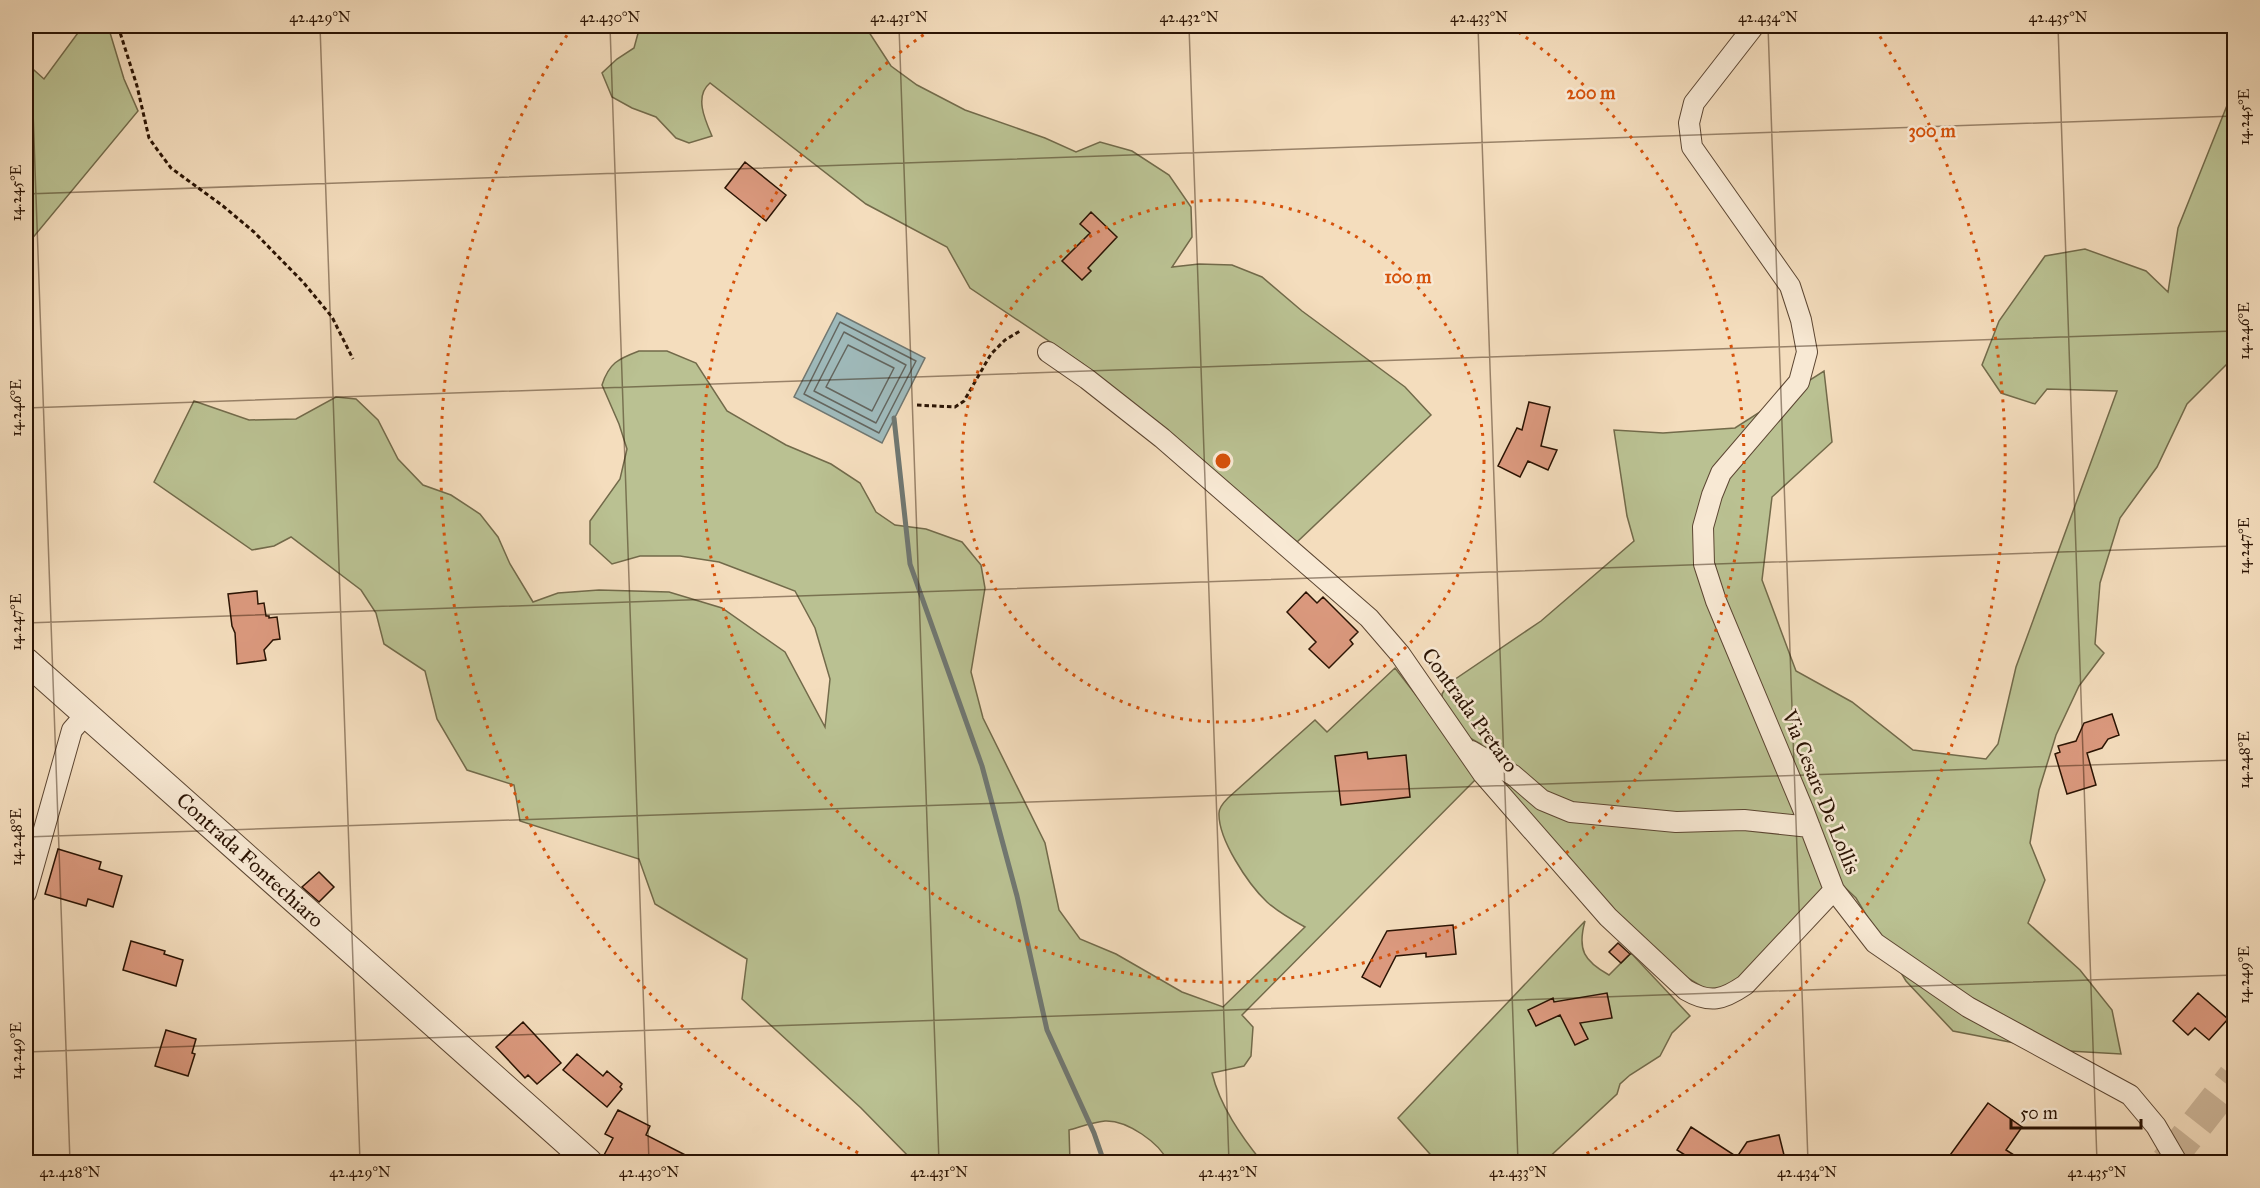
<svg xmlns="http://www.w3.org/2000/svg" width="2260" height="1188" font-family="'IM FELL Great Primer',serif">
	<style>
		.green { fill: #bac192; stroke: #726a4a; stroke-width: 1.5 }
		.water { fill: #9fbabb; stroke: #707771; stroke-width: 1.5 }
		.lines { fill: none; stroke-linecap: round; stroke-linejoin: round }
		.shore { stroke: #64665f; stroke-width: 1.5 }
		.stream { stroke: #707771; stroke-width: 5 }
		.building { fill: #db997e; stroke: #2a1303; stroke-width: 1.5 }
		.trunk-tunnel { stroke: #ccb598; stroke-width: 33; stroke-dasharray: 33 16; stroke-linecap: butt }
		.minor-casing { stroke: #5c4632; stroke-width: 22 }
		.tertiary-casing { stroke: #5c4632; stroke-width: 28 }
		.path { stroke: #2a1303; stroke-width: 3; stroke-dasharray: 4.5 3; stroke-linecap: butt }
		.minor { stroke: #f8e9d4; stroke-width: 20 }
		.tertiary { stroke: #f8e9d4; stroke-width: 26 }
		.ticks { fill: none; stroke: #2a1303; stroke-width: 1.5; stroke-opacity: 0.45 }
		.ring { fill: none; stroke: #d5520b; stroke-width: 3; stroke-dasharray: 3 6 }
		.labels { text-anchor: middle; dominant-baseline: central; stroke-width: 5; stroke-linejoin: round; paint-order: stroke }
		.street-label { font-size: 21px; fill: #2a1303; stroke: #f8e9d4 }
		.centre { fill: #d5520b; stroke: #f8e9d4; stroke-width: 3 }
		.ring-label { font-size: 18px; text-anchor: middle; font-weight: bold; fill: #d5520b; stroke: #f8e9d4; stroke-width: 5; stroke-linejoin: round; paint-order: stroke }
		.neatline { fill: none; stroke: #2a1303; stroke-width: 2 }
		.ticks-label { font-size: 15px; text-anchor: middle; fill: #2a1303 }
	</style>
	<rect width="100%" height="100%" fill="#f4ddbd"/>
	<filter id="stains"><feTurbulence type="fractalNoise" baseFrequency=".00333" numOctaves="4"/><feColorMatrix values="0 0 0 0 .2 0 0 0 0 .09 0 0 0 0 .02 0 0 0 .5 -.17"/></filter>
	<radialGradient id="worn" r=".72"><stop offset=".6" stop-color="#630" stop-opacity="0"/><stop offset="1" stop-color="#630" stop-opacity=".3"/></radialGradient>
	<path class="green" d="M83,26H108L124,79L138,111L26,246V63L44,79Z
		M640,26H865L891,66L917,85L965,110L1045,138L1076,152L1100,142L1132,151L1169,175L1191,207L1192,237L1172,267L1199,264L1232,265L1262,277L1302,311L1405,387L1431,415L1297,542L1163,434L1083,364L970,288L947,247L866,204L710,83C694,96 705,120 712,136L689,143L676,138L656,117L632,108L612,97L602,73L617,59L634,48Z
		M2234,88V357L2187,404L2157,467L2120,518L2100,583L2095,644L2104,653L2079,686L2056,735L2039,790L2030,843L2045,880L2028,923L2080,970L2112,1010L2121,1054L2051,1050L1953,1031L1906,981L1856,898L1819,863L1826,885L1734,987L1706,989L1676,971L1619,919L1487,767L1495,763L1481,744L1468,737L1443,707L1442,694L1448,684L1541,621L1634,541L1627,516L1614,430L1663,433L1735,428L1824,371L1832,442L1772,497L1762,580L1796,671L1852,702L1913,750L1986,759L1998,744L2016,667L2117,391L2047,389L2035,404L2001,393L1982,365L1999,321L2045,256L2085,249L2146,271L2168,292L2178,228Z
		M639,351H667L696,363L727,411L786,445L831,464L860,483L876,512L895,525L926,529L962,542L981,565L985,588L971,672L983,718L1045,843L1059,910L1080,939L1116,954L1182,992L1223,1007L1305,927C1292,920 1278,912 1267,902C1248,884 1218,839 1219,813C1219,808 1224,802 1228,798L1315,720L1327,732L1395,668L1479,776L1242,1015L1253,1027L1251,1056L1244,1066L1212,1073C1220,1106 1241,1136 1262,1162H1168C1160,1143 1127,1120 1105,1121C1093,1122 1080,1127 1069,1130L1070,1162H914L861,1108L742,999L747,959L655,904L639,859L520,821L514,785L467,770L437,719L425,671L384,644L376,613L361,590L291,537L274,546L252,550L154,482L194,401L249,420L296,419L336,397L356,399L378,420L398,459L423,485L451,495L480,514L498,537L510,564L533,602L558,593L599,590L669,592L722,608L785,652L825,727L830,679L815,628L795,591L719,562L680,556H640L612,564L590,544V521L620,479L627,449L619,424L602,385C609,363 618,359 639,351Z
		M1585,921C1577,950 1584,961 1609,975L1631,953L1690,1016L1672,1033L1660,1056L1630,1075L1620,1084L1617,1094L1544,1162H1437L1398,1118Z"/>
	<path class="water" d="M837,313L925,358L882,443L794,397Z"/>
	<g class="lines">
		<path class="shore" d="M840,322L916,361L879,433L804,394Z
			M844,332L906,365L876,423L814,391Z
			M848,345L894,368L872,411L826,387Z"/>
		<path class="stream" d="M894,418L910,564L982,766L1017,896L1047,1030L1094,1133L1104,1162"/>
	</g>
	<path class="building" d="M745,162L786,195L766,221L725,188Z
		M1091,212L1117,237L1088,268L1091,271L1082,280L1062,261L1090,233L1080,224Z
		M1529,402L1550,407L1541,446L1557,450L1548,470L1528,461L1520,477L1498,466L1517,428L1522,430Z
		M257,591L258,604L264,603L266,616H269V618L277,617L280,639L273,640L264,650L266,660L237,664L235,633L232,626L228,594Z
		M1306,592L1317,603L1323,597L1358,632L1350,640L1353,644L1329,668L1309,649L1316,642L1287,612Z
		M2112,714L2119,735L2108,739L2102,748L2087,753L2096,785L2067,794L2055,754L2060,752L2058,746L2076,741L2084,723Z
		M1367,752L1368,759L1406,755L1410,797L1341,805L1335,756Z
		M58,849L101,862L99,869L122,876L113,907L88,899L86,906L45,894Z
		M319,872L334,887L319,902L302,887Z
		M1453,925L1456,954L1426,957V953L1396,956L1380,987L1362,977L1387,931Z
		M131,941L165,951L164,954L183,960L176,986L123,970Z
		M1618,943L1630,954L1621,963L1609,952Z
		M1607,993L1612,1018L1580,1023L1588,1039L1575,1045L1560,1015L1536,1026L1528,1010L1553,998L1554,1002Z
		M2198,993L2228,1019L2209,1040L2195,1028L2188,1035L2173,1021Z
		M523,1022L561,1063L537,1084L528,1075L525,1078L496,1047Z
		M166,1030L196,1039L192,1053L195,1054L188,1076L155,1066Z
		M577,1054L603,1076L607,1071L622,1084L620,1087L622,1089L607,1107L563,1070Z
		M1988,1103L2022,1127L2006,1150L2025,1162H1945Z
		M618,1110L650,1126L646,1135L699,1162H604L603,1157L613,1138L605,1134Z
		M1691,1127L1737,1157L1747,1142L1779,1135L1784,1155L1779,1156L1780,1162H1696L1677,1150Z"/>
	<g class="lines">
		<path class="trunk-tunnel" d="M2167,1162L2234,1077"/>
		<defs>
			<path id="minor" d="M1754,26L1694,103L1689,123L1692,147L1790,286L1801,320L1807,352L1799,382L1721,473L1712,495L1703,527L1704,564L1716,601L1803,809L1834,890L1875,943L1968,1007L2130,1095L2156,1126L2177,1162
				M1048,352L1087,379L1162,438L1369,618L1400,654L1483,774L1608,917L1686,990C1710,1004 1723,1000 1745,985L1834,890
				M1471,751L1513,775L1542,800L1571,812L1676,822L1744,820L1810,827
				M26,893L72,730L86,714"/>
			<path id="tertiary" d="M26,661L589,1162"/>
		</defs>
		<use href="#minor" class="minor-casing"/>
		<use href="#tertiary" class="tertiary-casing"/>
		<path class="path" d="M118,26L137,86L149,138L159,152L171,168L223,206L254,232L303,282L332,317L353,359
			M917,405L955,407L964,401L991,354L1005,340L1020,331"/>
		<use href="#minor" class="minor"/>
		<use href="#tertiary" class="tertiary"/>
	</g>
	<path class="ticks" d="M30,26L70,1162M320,26L360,1162M610,26L649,1162M899,26L939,1162M1189,26L1229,1162M1478,26L1518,1162M1768,26L1808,1162M2058,26L2097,1162M26,194L2234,116M26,408L2234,331M26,623L2234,546M26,837L2234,760M26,1052L2234,975"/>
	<g class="ring">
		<circle cx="1223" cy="461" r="261"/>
		<path d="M1511 27A521 521 0 1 1 935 27"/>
		<path d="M874 1161A782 782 0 0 1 571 29M1875 29A782 782 0 0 1 1572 1161"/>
	</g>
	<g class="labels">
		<g class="street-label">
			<text transform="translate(1470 710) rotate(54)">Contrada Pretaro</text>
			<text transform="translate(1821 792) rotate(68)">Via Cesare De Lollis</text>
			<text transform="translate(250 860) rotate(42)">Contrada Fontechiaro</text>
		</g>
	</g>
	<circle cx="1223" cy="461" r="9" class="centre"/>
	<g class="ring-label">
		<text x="1591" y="99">200 m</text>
		<text x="1932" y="137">300 m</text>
		<text x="1408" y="283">100 m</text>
	</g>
	<rect width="2260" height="1188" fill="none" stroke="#f4ddbd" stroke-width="66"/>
	<path d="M2011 1119v9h130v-9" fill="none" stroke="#2a1303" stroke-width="3"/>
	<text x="2020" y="1119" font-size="18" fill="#2a1303" stroke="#f8e9d4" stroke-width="4.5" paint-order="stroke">50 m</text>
	<rect x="33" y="33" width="2194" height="1122" class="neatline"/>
	<g class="ticks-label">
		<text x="320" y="22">42.429°N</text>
		<text x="610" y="22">42.430°N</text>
		<text x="899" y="22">42.431°N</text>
		<text x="1189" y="22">42.432°N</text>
		<text x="1479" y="22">42.433°N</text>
		<text x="1768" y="22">42.434°N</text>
		<text x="2058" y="22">42.435°N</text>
		<text transform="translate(2244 117) rotate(-90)" y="5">14.245°E</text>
		<text transform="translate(16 193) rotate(-90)" y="5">14.245°E</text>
		<text transform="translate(2244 331) rotate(-90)" y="5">14.246°E</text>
		<text transform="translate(16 408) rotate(-90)" y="5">14.246°E</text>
		<text transform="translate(2244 546) rotate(-90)" y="5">14.247°E</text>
		<text transform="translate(16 622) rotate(-90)" y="5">14.247°E</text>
		<text transform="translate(2244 760) rotate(-90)" y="5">14.248°E</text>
		<text transform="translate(16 837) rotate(-90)" y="5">14.248°E</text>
		<text transform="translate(2244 975) rotate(-90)" y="5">14.249°E</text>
		<text transform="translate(16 1051) rotate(-90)" y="5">14.249°E</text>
		<text x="70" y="1177">42.428°N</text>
		<text x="360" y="1177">42.429°N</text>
		<text x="649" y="1177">42.430°N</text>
		<text x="939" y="1177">42.431°N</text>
		<text x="1228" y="1177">42.432°N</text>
		<text x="1518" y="1177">42.433°N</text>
		<text x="1807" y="1177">42.434°N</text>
		<text x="2097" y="1177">42.435°N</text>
	</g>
	<rect width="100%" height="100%" filter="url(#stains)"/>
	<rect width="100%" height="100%" fill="url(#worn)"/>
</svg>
